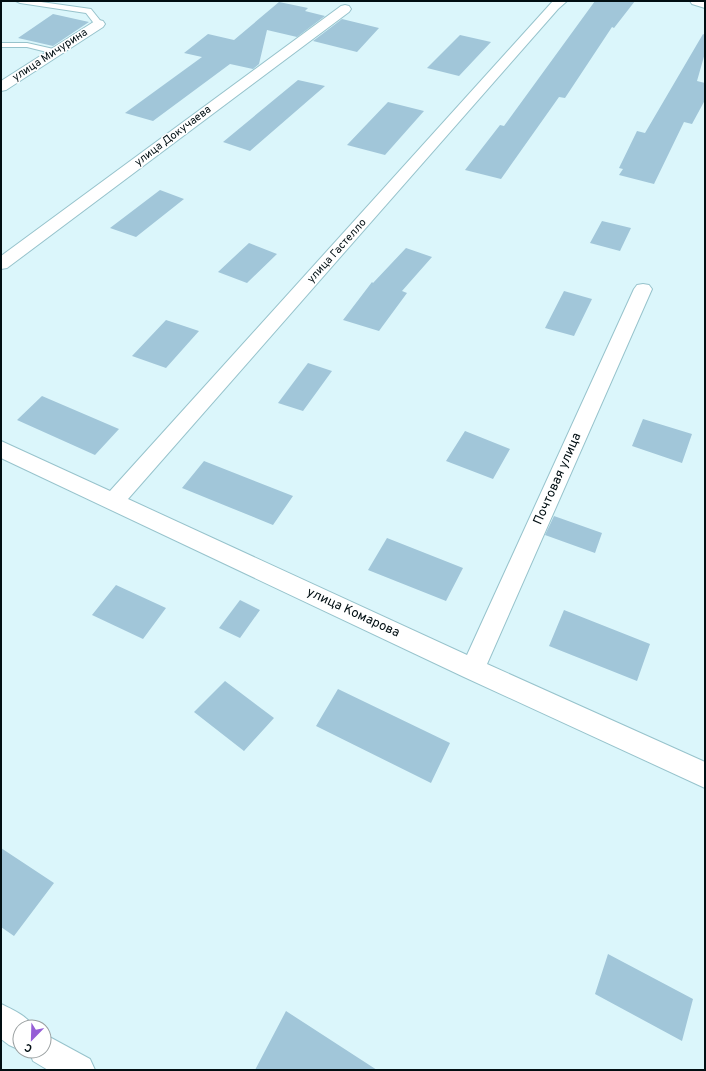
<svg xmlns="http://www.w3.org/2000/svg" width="706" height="1071" font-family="Overpass,sans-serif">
<rect width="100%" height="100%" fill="#dbf6fb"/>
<path fill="#a1c6d9" d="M595 1H635L614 28 612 27 565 98 559 97 501 179 465 170 500 125 504 126Z
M279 2 308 8 305 11 325 16 297 37 267 30 259 64 253 69 230 64 153 121 125 113 202 57 184 53 208 34 234 40Z
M53 14 89 22 53 46 18 38Z
M342 19 379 28 357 52 313 41Z
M703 34 705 35V53L697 81 705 83V100L692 124 684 122 654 184 619 175 623 169 619 168 637 131 645 133Z
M460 35 491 42 459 76 427 68Z
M298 80 325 86 250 151 223 142Z
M388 102 424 111 385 155 347 145Z
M160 190 184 199 136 237 110 228Z
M602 221 631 228 620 251 590 243Z
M249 243 277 254 247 283 218 272Z
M406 248 432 257 402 291 407 293 379 331 343 320 372 282 373 283Z
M564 291 592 299 574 336 545 328Z
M166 320 199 331 166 368 132 356Z
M308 363 332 371 303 411 278 403Z
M42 396 119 429 95 455 17 420Z
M643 419 692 434 682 463 632 446Z
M465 431 510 449 493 479 446 461Z
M204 461 293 496 273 525 182 488Z
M554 516 602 533 595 553 545 535Z
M387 538 463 568 446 601 368 570Z
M116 585 166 608 143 639 92 615Z
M240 600 260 610 240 638 219 628Z
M564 610 650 644 637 681 549 646Z
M225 681 274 718 244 751 194 712Z
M338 689 450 743 431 783 316 726Z
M1 848 54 883 14 936 1 927Z
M608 954 693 999 682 1041 595 994Z
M286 1011 377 1070H255Z"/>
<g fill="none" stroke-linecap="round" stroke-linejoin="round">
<g stroke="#97c3cc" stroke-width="2">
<path id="lane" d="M16 1H34L91 9 103 24 102 26H96L86 13 20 3Z
M1 43H27L58 50 59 52 55 54 27 47H1Z"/>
</g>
<g stroke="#97c3cc" stroke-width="2">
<path id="street" d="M553 1H567L558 9 128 499 467 655 634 289 637 285 643 284 649 285 652 289 487 664 705 762V788L464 677 1 458V441L110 491Z
M690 1H705V8L692 4Z
M345 5 349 6 351 9 349 12 7 268 1 269V256L341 6Z
M99 20 103 21 105 24 103 27 6 90 1 91V81L95 21Z
M1 1004C11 1009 28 1016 33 1027H20V1050L9 1045 1 1039Z
M44 1034 90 1059 95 1070H48L33 1061 29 1051H44Z"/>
</g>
<use href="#lane" fill="#fff" fill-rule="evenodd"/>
<use href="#street" fill="#fff" fill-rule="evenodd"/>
</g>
<g text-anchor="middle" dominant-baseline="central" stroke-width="3" stroke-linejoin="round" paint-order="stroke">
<g font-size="11" fill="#010e12" stroke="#fff">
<text transform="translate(50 55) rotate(-33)">улица Мичурина</text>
<text transform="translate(173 136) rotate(-37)">улица Докучаева</text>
<text transform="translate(337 251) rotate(-48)">улица Гастелло</text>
</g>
<g font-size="13" fill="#010e12" stroke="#fff">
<text transform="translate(558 479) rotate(-66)">Почтовая улица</text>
<text transform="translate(353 613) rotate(25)">улица Комарова</text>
</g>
</g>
<rect width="706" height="1071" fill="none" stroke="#010e12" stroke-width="4"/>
<g transform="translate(32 1039) rotate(203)"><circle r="19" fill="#ffffff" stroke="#999fa0"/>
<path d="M0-3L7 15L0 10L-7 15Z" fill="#965ed6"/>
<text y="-6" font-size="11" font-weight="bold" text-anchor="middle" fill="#010e12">С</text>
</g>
</svg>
